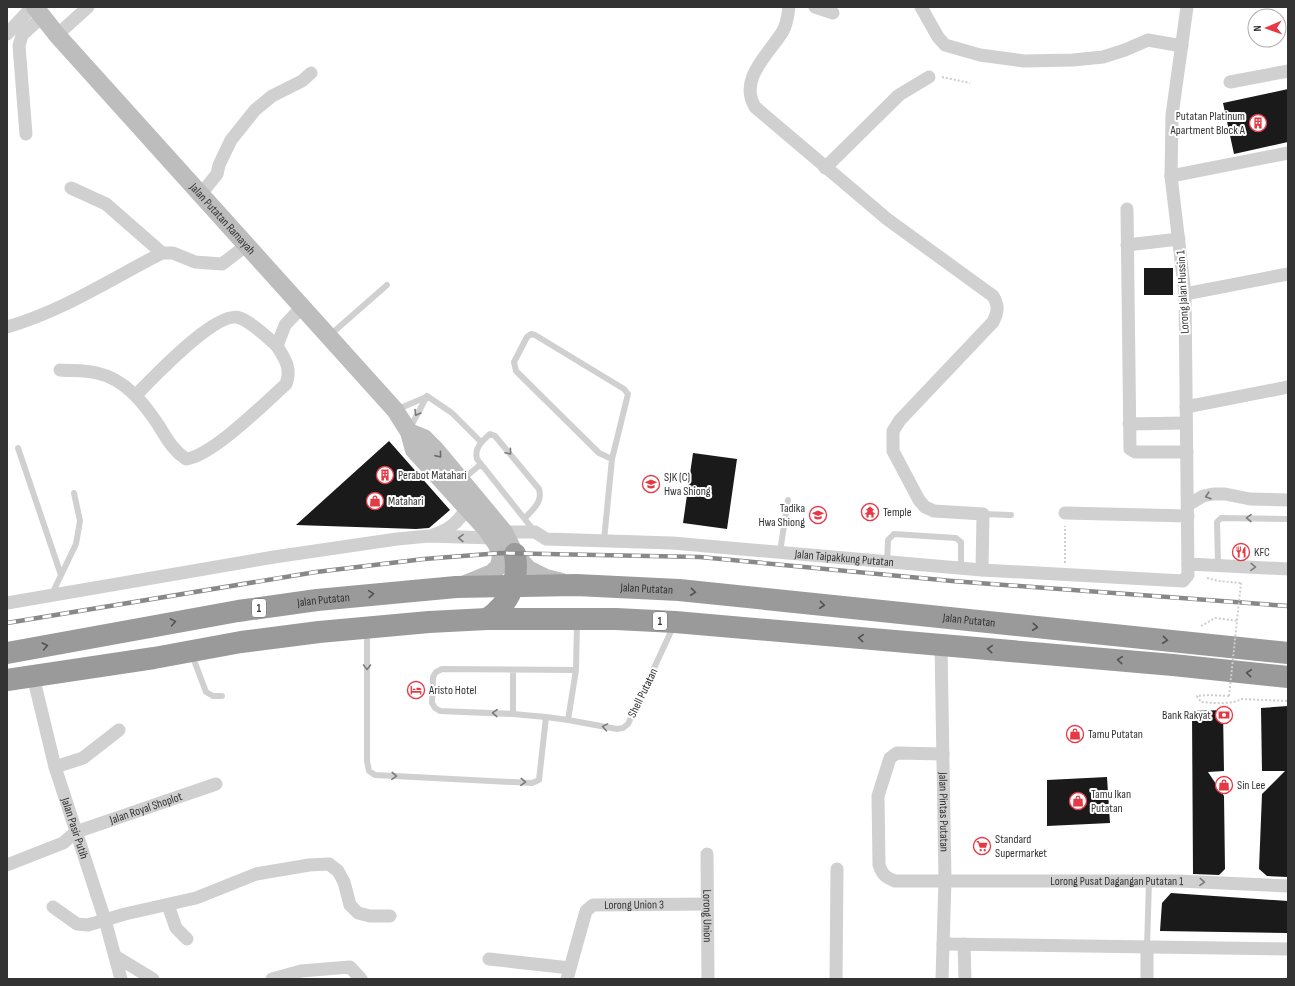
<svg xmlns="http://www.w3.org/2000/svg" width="1295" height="986" font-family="'Sofia Sans Condensed',sans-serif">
<rect width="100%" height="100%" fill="#fff"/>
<path fill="#1a1a1a" d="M1288 89V142L1234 154 1223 103Z
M1144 268H1173V295H1144Z
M389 441 450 510 429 528 416 529 296 525Z
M693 453 737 459 727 529 683 523Z
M1288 706V877L1267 876 1259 869 1262 794 1285 771H1262L1261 708Z
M1223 710 1224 771 1208 772 1224 796 1225 869 1219 875 1193 874 1192 711Z
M1107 777 1110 823 1047 826V780Z
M1171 893 1288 901V933L1160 931 1162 903Z"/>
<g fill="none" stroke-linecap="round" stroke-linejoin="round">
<path stroke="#cdcdcd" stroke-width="2" stroke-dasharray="2 2" stroke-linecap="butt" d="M942 77 970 83
M1065 563V526
M1207 578 1219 581 1241 583
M1201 626 1215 618 1238 621
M1229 696 1209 695 1197 696 1201 702C1215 703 1230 705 1242 699L1288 701"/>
<path stroke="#d0d0d0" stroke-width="6" d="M330 335 387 285
M427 396 452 413 481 442
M396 410 426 397
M410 428 427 396
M18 448 61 575
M462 480 481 464
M983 514 1011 515
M525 518C533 509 543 502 539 489L495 436 490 434C482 441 474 448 477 459L535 532
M604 540 612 459 628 394 624 389 535 335 531 334 527 337 514 362 516 371 599 453 612 459
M780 552 788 500
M887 563 888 540 894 534 956 538 961 542V568
M1218 565 1217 522 1221 518 1288 519
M52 594 76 544 80 521 74 493
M577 623 576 670 568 720 617 729 623 728 628 724 674 625
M367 631V761L369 771 375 775 532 783 539 780 546 717 513 714 440 711 435 708 432 703 433 677 436 672 442 669 576 670
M192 655 206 692 213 696H222
M513 714V670
M546 717 568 720
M1147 947 1149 881"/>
<g stroke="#d0d0d0" stroke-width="13">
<path d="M789 7C788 15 787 24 783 31 769 54 738 79 755 107L887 219 993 296C999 306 998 312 993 322L900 420 893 431V451L919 500 925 507 934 511 983 514 982 570"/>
<path d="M815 7 833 13"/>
<path d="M921 7 938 37 945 45 980 55 1024 61 1073 60 1103 57 1125 50 1148 40 1182 46"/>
<path d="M7 34 32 7"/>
<path d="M57 35 88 7"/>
<path d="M1230 82 1288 71"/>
<path d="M26 134 19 46 22 35 43 16"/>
<path d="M825 168 899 95 929 77"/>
<path d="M1171 176 1288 153"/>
<path d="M71 188 106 204 162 253"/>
<path d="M201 194 217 174 219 165 231 140 255 110 272 96 302 81 311 73"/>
<path d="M1127 209 1130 449 1135 452H1187"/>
<path d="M1127 245 1179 239"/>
<path d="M1185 294 1288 274"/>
<path d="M7 327C63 311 111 279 162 253H173L195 262 222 264 247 245"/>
<path d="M60 370C72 371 85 370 97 373 125 379 144 403 159 426 167 439 173 450 186 459 212 456 265 403 286 384 292 369 285 359 277 346L285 325 302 307"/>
<path d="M136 395C153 378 217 309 240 318 253 323 267 337 277 346"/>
<path d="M1186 407 1288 387"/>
<path d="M1129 424 1186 423"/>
<path d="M1188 505 1203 496 1213 494H1225L1250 499 1288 500"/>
<path d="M1065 513 1188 516"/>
<path id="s1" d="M504 532H535L546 539 672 543 982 570 1183 581 1188 575 1185 294 1171 176 1172 115 1187 7"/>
<path d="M433 535C448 530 458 523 466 509"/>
<path d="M1188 564 1288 569"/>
<path d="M7 603 274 557 397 539 429 536 493 538"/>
<path id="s2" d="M941 645 945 880 942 979"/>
<path id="s3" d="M33 676 55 767 105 920 121 979"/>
<path id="s4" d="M943 754 897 753 890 758 878 796 879 865C882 874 886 878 895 881H1178L1288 886"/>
<path d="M55 767 83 758 119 730"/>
<path id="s5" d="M707 854 708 979"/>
<path id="s6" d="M7 865 63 843 76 832 216 784"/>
<path d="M168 905 176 928 187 939"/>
<path d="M53 907 77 924 88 925 125 914 196 898 256 874 309 865 329 864 338 871 344 882 350 905 358 913 370 916H390"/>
<path d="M943 944 1288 949"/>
<path d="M964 944 965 979"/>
<path d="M115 956 153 979"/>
<path d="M489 959 570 968"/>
<path d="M272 979 301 971 350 967 361 979"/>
<path id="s7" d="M567 979 586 911 593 905 707 904"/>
<path d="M836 979 837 869"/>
<path d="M1147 979V947"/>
</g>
<g stroke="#bdbdbd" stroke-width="18">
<path id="s8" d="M35 7 57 35 395 410 409 432 414 450 486 529 497 545 501 557 499 566 492 573 465 584"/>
<path d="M409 432 424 438 435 449 504 532 515 554 528 569 546 578 562 582"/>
</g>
<g stroke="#9a9a9a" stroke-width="22">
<path d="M487 619C510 603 519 582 515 554"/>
<path id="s9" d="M7 653 238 611 317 600 456 587 576 585 679 590 1288 653"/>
<path d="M7 680 154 658 241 642 319 632 429 622 487 619H616L675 622 1173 665 1288 677"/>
</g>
<g stroke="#888" stroke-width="4.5">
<path id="rail" d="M7 623 316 572 424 559 501 553 700 557 952 581 1288 606"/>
</g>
<use href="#rail" stroke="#fff" stroke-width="3" stroke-dasharray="9" stroke-linecap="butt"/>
<path stroke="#cdcdcd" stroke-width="2" stroke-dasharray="2 2" stroke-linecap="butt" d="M1229 696 1241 583"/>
</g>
<defs><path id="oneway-chevron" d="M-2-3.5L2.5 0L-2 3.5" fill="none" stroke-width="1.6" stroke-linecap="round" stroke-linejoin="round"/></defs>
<g stroke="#7a7a7a">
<use href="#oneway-chevron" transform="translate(417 413) rotate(121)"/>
<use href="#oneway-chevron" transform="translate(509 452) rotate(50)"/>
<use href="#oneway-chevron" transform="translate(1208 496) rotate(163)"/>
<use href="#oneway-chevron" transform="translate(1249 518) rotate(-179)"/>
<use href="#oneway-chevron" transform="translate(461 538) rotate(-179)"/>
<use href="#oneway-chevron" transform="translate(1253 567) rotate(3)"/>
<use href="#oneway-chevron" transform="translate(367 667) rotate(90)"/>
<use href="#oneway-chevron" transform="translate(495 713) rotate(-178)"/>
<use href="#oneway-chevron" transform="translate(605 727) rotate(-170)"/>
<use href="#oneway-chevron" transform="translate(394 776) rotate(3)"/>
<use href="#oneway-chevron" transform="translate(523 782) rotate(3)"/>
<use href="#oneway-chevron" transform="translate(1202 882) rotate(3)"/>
</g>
<use stroke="#6a6a6a" href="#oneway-chevron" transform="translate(439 455) rotate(51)"/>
<g stroke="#525252">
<use href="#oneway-chevron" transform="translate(693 592) rotate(6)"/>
<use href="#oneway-chevron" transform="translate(371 594) rotate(-5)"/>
<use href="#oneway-chevron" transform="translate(822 605) rotate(6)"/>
<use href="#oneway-chevron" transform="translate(173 622) rotate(-10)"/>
<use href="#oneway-chevron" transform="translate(1035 627) rotate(6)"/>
<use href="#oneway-chevron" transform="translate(861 638) rotate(-175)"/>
<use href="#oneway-chevron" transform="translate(1165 640) rotate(6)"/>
<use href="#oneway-chevron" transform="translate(45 646) rotate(-11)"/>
<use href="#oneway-chevron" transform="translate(990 649) rotate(-175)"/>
<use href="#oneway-chevron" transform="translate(1120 660) rotate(-175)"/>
<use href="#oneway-chevron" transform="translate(1249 673) rotate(-174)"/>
</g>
<defs>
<g id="building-ring" transform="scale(0.9)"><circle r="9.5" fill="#fff" stroke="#e63946" stroke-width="1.5"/><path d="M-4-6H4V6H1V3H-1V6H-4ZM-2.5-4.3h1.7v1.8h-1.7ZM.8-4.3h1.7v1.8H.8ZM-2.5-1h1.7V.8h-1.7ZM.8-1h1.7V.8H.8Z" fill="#e63946"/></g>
<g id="school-ring" transform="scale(0.9)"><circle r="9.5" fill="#fff" stroke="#e63946" stroke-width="1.5"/><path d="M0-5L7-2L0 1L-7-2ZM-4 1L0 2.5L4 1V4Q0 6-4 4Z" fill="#e63946"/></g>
<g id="shop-ring" transform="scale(0.9)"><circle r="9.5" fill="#fff" stroke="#e63946" stroke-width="1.5"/><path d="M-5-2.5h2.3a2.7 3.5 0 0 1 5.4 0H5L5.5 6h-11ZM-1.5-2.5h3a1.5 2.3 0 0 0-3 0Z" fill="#e63946"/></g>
<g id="temple-ring" transform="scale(0.9)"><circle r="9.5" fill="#fff" stroke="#e63946" stroke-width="1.5"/><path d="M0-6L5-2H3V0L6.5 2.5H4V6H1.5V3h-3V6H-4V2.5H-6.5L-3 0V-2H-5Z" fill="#e63946"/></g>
<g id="restaurant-ring" transform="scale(0.9)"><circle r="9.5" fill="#fff" stroke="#e63946" stroke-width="1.5"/><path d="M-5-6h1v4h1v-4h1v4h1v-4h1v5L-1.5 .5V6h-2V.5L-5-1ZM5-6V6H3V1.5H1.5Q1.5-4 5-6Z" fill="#e63946"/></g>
<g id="hotel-ring" transform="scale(0.9)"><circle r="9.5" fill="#fff" stroke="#e63946" stroke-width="1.5"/><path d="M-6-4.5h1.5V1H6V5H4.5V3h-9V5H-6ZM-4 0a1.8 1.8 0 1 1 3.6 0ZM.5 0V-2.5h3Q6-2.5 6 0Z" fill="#e63946"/></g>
<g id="bank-ring" transform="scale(0.9)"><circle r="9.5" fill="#fff" stroke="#e63946" stroke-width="1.5"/><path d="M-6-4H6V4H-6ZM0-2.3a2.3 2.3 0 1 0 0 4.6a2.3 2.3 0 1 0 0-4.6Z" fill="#e63946"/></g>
<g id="supermarket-ring" transform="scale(0.9)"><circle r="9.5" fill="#fff" stroke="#e63946" stroke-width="1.5"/><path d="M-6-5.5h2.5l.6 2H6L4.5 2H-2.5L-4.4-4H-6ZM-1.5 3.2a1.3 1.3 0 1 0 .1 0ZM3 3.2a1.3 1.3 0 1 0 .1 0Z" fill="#e63946"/></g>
</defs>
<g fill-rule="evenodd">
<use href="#building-ring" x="1258" y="123"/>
<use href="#building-ring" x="385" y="475"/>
<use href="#school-ring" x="651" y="484"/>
<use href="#shop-ring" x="375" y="501"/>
<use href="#temple-ring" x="870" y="512"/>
<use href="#school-ring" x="818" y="515"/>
<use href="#restaurant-ring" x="1241" y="552"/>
<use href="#hotel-ring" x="416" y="690"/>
<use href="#bank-ring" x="1224" y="715"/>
<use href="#shop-ring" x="1075" y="734"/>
<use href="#shop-ring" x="1224" y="785"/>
<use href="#shop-ring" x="1078" y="801"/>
<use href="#supermarket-ring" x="982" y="846"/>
</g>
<g text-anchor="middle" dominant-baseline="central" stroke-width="4" stroke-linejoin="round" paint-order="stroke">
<g fill="#fff" stroke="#707070" stroke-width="1">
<rect x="252" y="599" width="14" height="18" rx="3"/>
<rect x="653" y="612" width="14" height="18" rx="3"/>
</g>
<g font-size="11" font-weight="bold" fill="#333">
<text x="259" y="608">1</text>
<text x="660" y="621">1</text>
</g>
<g font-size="12" fill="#333" stroke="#fff" text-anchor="start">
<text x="1245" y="116" text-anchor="end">Putatan Platinum<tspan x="1245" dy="14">Apartment Block A</tspan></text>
<text x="398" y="475">Perabot Matahari</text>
<text x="664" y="477">SJK (C)<tspan x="664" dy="14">Hwa Shiong</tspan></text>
<text x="388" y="501">Matahari</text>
<text x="805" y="508" text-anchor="end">Tadika<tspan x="805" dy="14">Hwa Shiong</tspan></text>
<text x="883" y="512">Temple</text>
<text x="1254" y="552">KFC</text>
<text x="429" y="690">Aristo Hotel</text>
<text x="1211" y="715" text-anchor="end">Bank Rakyat</text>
<text x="1088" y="734">Tamu Putatan</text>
<text x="1237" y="785">Sin Lee</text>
<text x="1091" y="794">Tamu Ikan<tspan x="1091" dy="14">Putatan</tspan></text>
<text x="995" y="839">Standard<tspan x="995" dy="14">Supermarket</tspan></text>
</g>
<g font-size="12" fill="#333" stroke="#fff">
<text stroke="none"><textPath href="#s8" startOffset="283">Jalan Putatan Ramayah</textPath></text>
<text transform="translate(1183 292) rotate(-93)">Lorong Jalan Hussin 1</text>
<text stroke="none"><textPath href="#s1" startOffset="343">Jalan Taipakkung Putatan</textPath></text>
<text stroke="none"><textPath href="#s9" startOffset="645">Jalan Putatan</textPath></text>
<text stroke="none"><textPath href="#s9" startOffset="321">Jalan Putatan</textPath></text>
<text stroke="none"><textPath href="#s9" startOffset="969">Jalan Putatan</textPath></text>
<text transform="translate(643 693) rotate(-64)">Shell Putatan</text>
<text stroke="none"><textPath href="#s6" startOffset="151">Jalan Royal Shoplot</textPath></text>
<text stroke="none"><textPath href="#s2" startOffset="167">Jalan Pintas Putatan</textPath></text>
<text stroke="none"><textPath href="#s3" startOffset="158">Jalan Pasir Putih</textPath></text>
<text stroke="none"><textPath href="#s4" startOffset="409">Lorong Pusat Dagangan Putatan 1</textPath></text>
<text stroke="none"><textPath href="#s7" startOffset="121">Lorong Union 3</textPath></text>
<text stroke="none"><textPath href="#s5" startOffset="62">Lorong Union</textPath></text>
</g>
</g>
<rect width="1295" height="986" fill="none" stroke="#333333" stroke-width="16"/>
<g transform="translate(1267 28) rotate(268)"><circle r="19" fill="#ffffff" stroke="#adadad"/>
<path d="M0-3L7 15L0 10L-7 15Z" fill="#e63946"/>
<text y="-6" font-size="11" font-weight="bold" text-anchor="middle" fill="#333333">N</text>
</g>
</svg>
